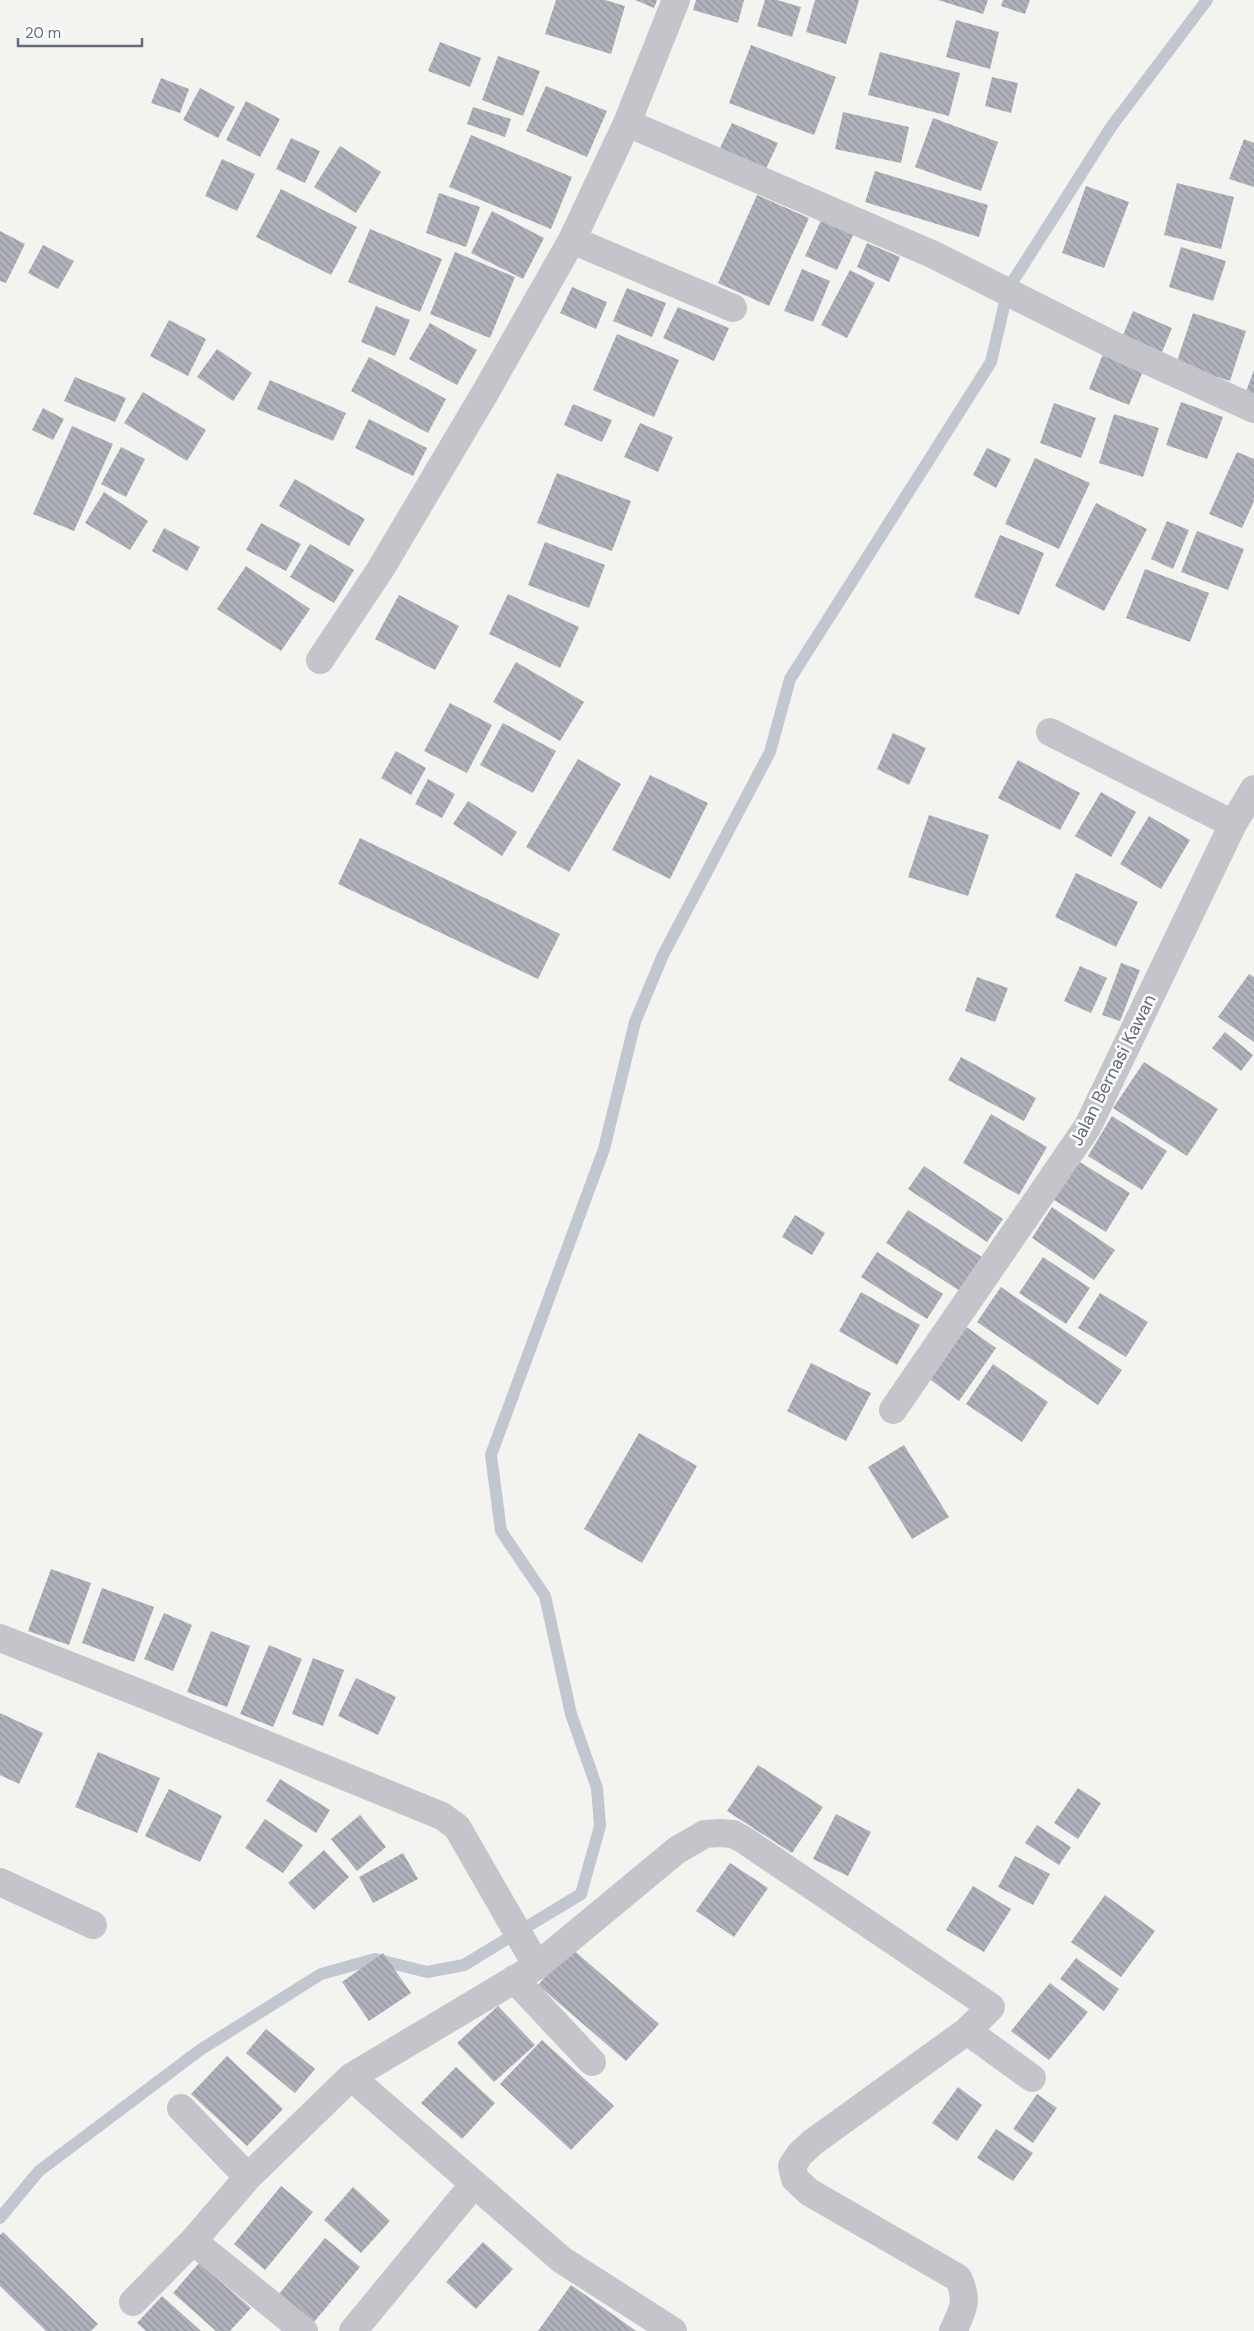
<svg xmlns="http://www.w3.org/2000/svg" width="1254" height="2331" font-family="'DM Sans',sans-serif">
<defs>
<pattern id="building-back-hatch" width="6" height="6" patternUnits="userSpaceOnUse" patternTransform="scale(1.25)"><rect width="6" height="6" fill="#afb2ba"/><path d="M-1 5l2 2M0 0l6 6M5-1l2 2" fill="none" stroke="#92959c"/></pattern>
</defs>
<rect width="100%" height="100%" fill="#f3f4f0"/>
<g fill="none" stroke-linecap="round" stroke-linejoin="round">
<path stroke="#c2c6cf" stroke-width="12" d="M0 2218 39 2171 200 2050 321 1974 375 1959 427 1972 464 1965 581 1894 600 1826 597 1788 571 1714 545 1596 501 1531 491 1455 604 1149 635 1022 663 955 770 752 790 679 991 362 1008 289 1111 127 1207 0"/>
</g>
<path fill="url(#building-back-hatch)" d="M556 0H605L625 6 611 54 545 34Z
M635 0H657L654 8Z
M696 0H744L738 23 693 10Z
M765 0H777L801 7 792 37 757 26Z
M815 0H859L846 44 806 32Z
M938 0H988L983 14Z
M1003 0H1030L1025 14 1001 6Z
M956 20 999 32 990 69 946 57Z
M440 42 481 58 470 87 428 71Z
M751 45 836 77 814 135 729 103Z
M880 52 960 73 949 116 868 95Z
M498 56 540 71 523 116 482 100Z
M992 77 1018 83 1011 113 985 106Z
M161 78 189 89 180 113 151 103Z
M546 86 607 111 587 157 526 131Z
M200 88 235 107 218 138 183 120Z
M246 101 280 119 260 157 226 140Z
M473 107 511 119 505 137 467 124Z
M843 112 909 127 901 163 835 149Z
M933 118 998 142 981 191 915 167Z
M732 123 778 143 764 173 718 152Z
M471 135 572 177 551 229 449 187Z
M291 138 320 151 305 183 276 169Z
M1244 139 1254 143V187L1229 179Z
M340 146 381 172 356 213 314 187Z
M222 159 255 174 237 211 205 196Z
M875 171 988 205 979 237 865 202Z
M1177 183 1234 197 1221 249 1164 235Z
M1086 186 1129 202 1104 268 1062 253Z
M281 189 357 227 331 275 256 237Z
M439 193 480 207 466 247 426 233Z
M757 195 809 218 769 306 718 283Z
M492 211 544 238 523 279 471 253Z
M823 216 855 231 837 270 805 256Z
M370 229 442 259 420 312 348 282Z
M0 231 25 244 6 283 0 281Z
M867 243 900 257 889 282 857 267Z
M43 245 74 261 58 289 28 273Z
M1181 247 1226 261 1213 301 1169 287Z
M455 252 515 277 490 338 430 314Z
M802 269 830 281 813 322 784 311Z
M850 270 875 283 847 338 821 325Z
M572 287 607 302 596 329 560 313Z
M627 288 666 303 652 337 613 321Z
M376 306 410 320 395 356 361 342Z
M678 307 729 328 714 361 663 338Z
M1133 311 1172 328 1160 357 1121 340Z
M1193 313 1246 331 1230 381 1176 364Z
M169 320 206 339 188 376 150 356Z
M430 323 477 350 457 385 409 359Z
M617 334 679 360 654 417 593 390Z
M217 349 252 373 233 401 197 377Z
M1103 354 1143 371 1129 405 1089 389Z
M369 357 446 399 428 433 351 391Z
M1254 370V397L1245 394Z
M75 377 126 398 115 422 64 401Z
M270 380 346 413 333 441 257 409Z
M143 392 206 430 187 461 124 423Z
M1181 402 1223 417 1207 459 1166 445Z
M1054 403 1096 418 1081 458 1040 443Z
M573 404 612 420 602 442 564 425Z
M43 408 64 419 53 440 32 430Z
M1114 414 1159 428 1143 477 1099 463Z
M369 419 427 448 413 476 355 448Z
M640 423 673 437 658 472 624 457Z
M72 426 113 444 74 531 33 514Z
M121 447 145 459 126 497 101 484Z
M987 448 1011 459 996 488 973 475Z
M1237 452 1254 459V501L1242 528 1209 514Z
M1035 458 1090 483 1059 549 1005 524Z
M557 473 631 501 612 551 537 523Z
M295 479 365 519 349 546 279 506Z
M104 492 148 521 130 550 85 523Z
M1096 503 1147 529 1104 611 1055 586Z
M1167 521 1189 530 1173 569 1151 559Z
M261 523 301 544 286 571 246 550Z
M164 528 200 547 187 571 152 551Z
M1197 531 1244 549 1228 590 1181 572Z
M1000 535 1044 553 1019 615 974 597Z
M545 542 605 565 589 608 528 585Z
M310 544 354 570 334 603 290 577Z
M246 566 310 609 281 651 217 609Z
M1145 569 1209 593 1190 642 1126 618Z
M508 594 579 627 560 668 489 634Z
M399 595 459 626 435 670 375 639Z
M516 662 584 702 560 741 493 702Z
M450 703 492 725 467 773 424 751Z
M503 723 556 751 533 793 480 765Z
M893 733 926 748 909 785 877 769Z
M396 751 426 768 411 795 381 778Z
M578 759 621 784 569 872 526 847Z
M1018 760 1080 793 1060 830 998 798Z
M650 775 708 803 670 879 612 850Z
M428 779 455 794 442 818 415 804Z
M1101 792 1136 812 1111 857 1075 836Z
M468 801 517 832 502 856 453 824Z
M929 815 989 835 968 896 908 877Z
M1149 816 1190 840 1161 889 1120 864Z
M360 838 560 934 538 979 338 884Z
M1076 873 1138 902 1116 947 1055 917Z
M1121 963 1140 970 1120 1021 1102 1015Z
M1080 966 1107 978 1091 1013 1064 1001Z
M1249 974 1254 977V1042L1218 1017Z
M977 977 1008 988 995 1022 965 1011Z
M1225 1032 1253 1055 1241 1071 1212 1048Z
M961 1057 1036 1098 1024 1121 948 1080Z
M1144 1062 1218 1109 1187 1156 1113 1108Z
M991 1114 1047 1147 1019 1195 963 1163Z
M1112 1116 1167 1151 1142 1190 1088 1156Z
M1078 1161 1130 1193 1106 1232 1054 1200Z
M924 1166 1003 1219 987 1242 908 1189Z
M1052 1207 1115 1250 1094 1280 1032 1238Z
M908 1210 982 1257 960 1291 886 1243Z
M795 1215 825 1233 812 1255 782 1237Z
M877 1252 943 1294 927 1319 861 1277Z
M1043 1257 1090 1288 1066 1324 1019 1293Z
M1001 1287 1122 1370 1098 1405 977 1322Z
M861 1292 920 1325 897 1365 839 1331Z
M1100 1293 1148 1322 1126 1357 1078 1328Z
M965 1326 996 1348 959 1401 928 1378Z
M811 1363 871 1393 846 1441 787 1411Z
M993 1364 1048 1402 1022 1442 966 1404Z
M639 1433 697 1466 642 1563 584 1529Z
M904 1445 949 1517 912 1539 868 1467Z
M51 1569 91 1583 69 1645 28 1631Z
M102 1588 154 1607 134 1662 82 1643Z
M164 1613 192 1625 173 1671 144 1659Z
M211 1631 250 1646 227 1707 187 1692Z
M269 1645 302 1659 273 1727 240 1714Z
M313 1658 344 1670 323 1726 292 1714Z
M356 1678 396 1697 378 1735 338 1716Z
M0 1713 43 1733 19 1784 0 1775Z
M98 1752 160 1778 137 1833 75 1807Z
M758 1765 823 1807 792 1853 727 1811Z
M280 1779 330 1810 316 1833 266 1801Z
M1078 1788 1101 1803 1078 1839 1054 1823Z
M169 1789 222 1816 200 1862 145 1836Z
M836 1814 871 1832 848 1876 813 1859Z
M360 1815 386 1847 357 1871 331 1839Z
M265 1819 303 1845 283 1873 245 1848Z
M1037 1825 1071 1847 1059 1865 1025 1843Z
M324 1850 349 1877 314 1910 288 1883Z
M403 1853 418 1879 373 1903 359 1877Z
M1015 1856 1050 1874 1033 1905 998 1887Z
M730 1863 768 1888 734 1937 696 1911Z
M973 1886 1011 1909 984 1952 946 1930Z
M1105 1895 1155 1931 1121 1977 1071 1942Z
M571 1948 659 2024 626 2061 538 1985Z
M383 1953 411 1993 369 2021 342 1982Z
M1076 1958 1119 1989 1104 2011 1060 1979Z
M1050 1983 1088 2012 1049 2060 1011 2031Z
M498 2006 535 2045 494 2082 457 2043Z
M266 2029 315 2069 295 2093 246 2053Z
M542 2040 614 2106 571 2150 500 2084Z
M227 2056 283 2109 247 2146 191 2094Z
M456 2067 495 2103 462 2139 421 2103Z
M958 2087 982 2105 957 2141 932 2123Z
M1037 2094 1057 2108 1033 2143 1013 2129Z
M996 2129 1033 2153 1013 2181 977 2158Z
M281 2186 313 2212 265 2270 234 2244Z
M353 2187 390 2221 361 2253 324 2220Z
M3 2232 98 2324 91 2331H46L0 2286V2235Z
M325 2238 360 2267 314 2322 279 2294Z
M483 2242 513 2269 476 2309 446 2282Z
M199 2263 251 2308 230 2331H216L173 2293Z
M571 2285 601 2306 636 2331H538Z
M162 2296 201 2331H146L137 2323Z"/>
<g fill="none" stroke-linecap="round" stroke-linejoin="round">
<path stroke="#c4c5ca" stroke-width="28" d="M627 123 932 254 1111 344 1254 409
M572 240 733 308
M320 660 380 570 485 393 572 240 627 123 676 0
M1050 732 1233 824
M893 1410 1088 1126 1233 824 1254 789
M0 1638 152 1698 442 1816 457 1827 537 1966
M0 1882 93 1925
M514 1979 592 2062
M967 2031 1032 2078
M181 2108 248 2177
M133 2302 193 2241
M304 2331 193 2241 248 2177 351 2077
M353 2331 474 2184
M673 2331 562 2260 351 2077 537 1966 677 1850 705 1834 719 1833 733 1834 744 1840 991 2007 967 2031 813 2142 800 2154 792 2166 795 2179 809 2192 958 2278C969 2300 963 2310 953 2331"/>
</g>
<g text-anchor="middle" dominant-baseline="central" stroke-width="5" stroke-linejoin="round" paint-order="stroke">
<g font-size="18" fill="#646a80" stroke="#fff">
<text transform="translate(1113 1070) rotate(-63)">Jalan Bernasi Kawan</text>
</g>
</g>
<path d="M18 38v8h124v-8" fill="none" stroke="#646a80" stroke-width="2.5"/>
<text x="25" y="38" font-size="15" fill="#646a80" stroke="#ffffff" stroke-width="4" paint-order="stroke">20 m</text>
</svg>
